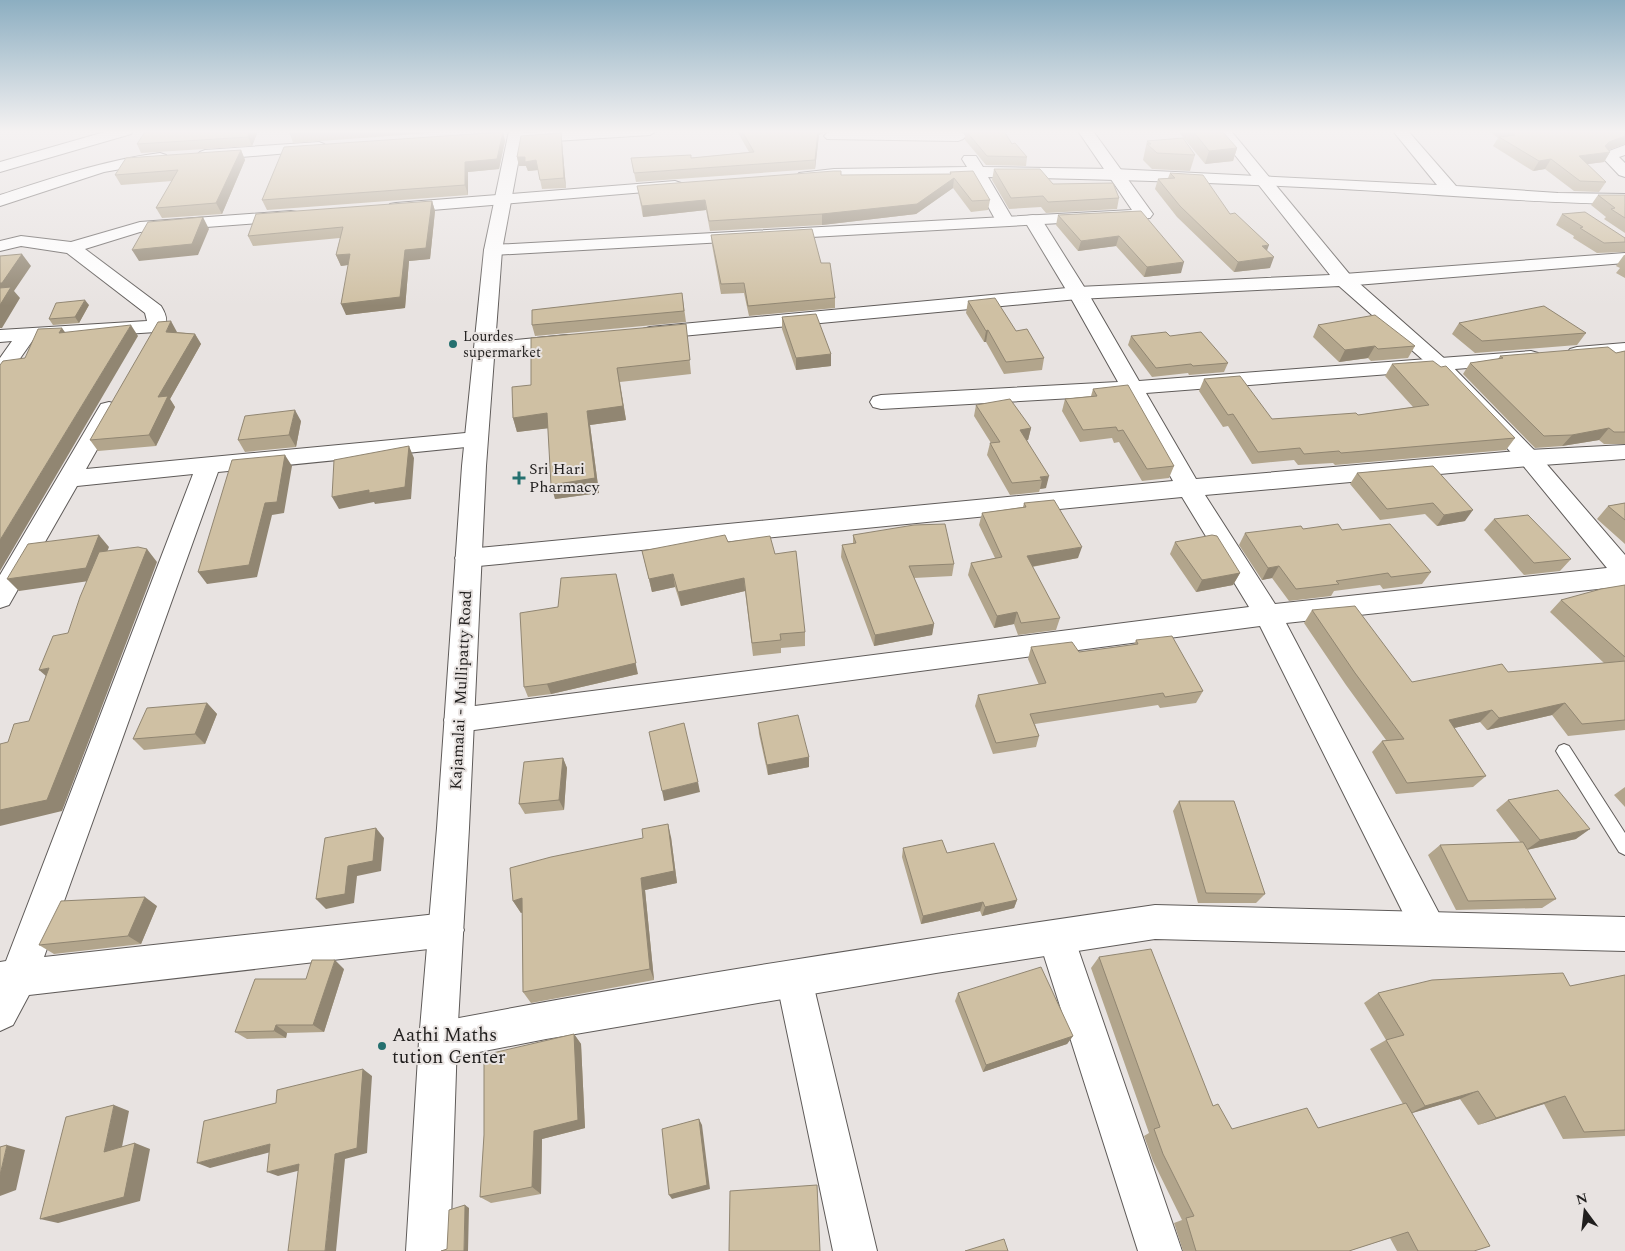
<svg xmlns="http://www.w3.org/2000/svg" width="1625" height="1251" font-family="Spectral,serif">
<rect width="100%" height="100%" fill="#e8e3e1"/>
<g fill="none" stroke-linecap="round" stroke-linejoin="round">
<g stroke="#5f5b59" stroke-width="2">
<path id="service" d="M1564 744 1569 746 1625 833V855L1619 852 1559 756 1556 751 1559 746Z"/>
</g>
<g stroke="#5f5b59" stroke-width="2">
<path id="minor" d="M108 131H133L131 134 0 172V162Z
M562 131H657L650 135 523 143 518 141 515 138 518 135 523 133Z
M832 131H958L963 133 966 136 963 139 958 141 827 139 824 136 827 133Z
M1393 131H1408L1456 186 1558 193 1625 194V204C1531 203 1437 194 1343 189 1224 183 1106 179 988 177L1014 221 1011 225 1005 226 999 225 996 221 972 177 805 181 799 179 797 176 799 173 834 169 967 167 962 159 964 156H976L983 167 1114 169 1437 185Z
M319 142 324 144 327 147 324 150 205 160 200 158 197 155 200 152 205 150Z
M1625 145V155L1619 157 1625 163V177L1619 175 1601 156 1604 153Z
M160 153 166 155 168 158 166 161 104 172 0 206V195C53 178 104 160 160 153Z
M675 181 681 183 683 186 681 189 396 213 390 212 388 208 390 204 396 203Z
M291 211 297 212 300 216 297 220 140 232 85 249 161 306C166 314 169 322 163 330L156 332 33 340 7 377 0 379V358L12 341 0 342V330L147 321 145 313 67 253 21 246 0 251V241L21 236 71 242 140 222Z
M1033 215 1039 216 1042 220 1088 293 1139 381 1531 351 1538 353 1541 357 1538 361 1531 363 1146 393 1196 479 1529 450 1625 445V459L1529 466 1205 495 1275 604 1625 566V586L1286 623 1441 917 1447 929 1441 941 1429 946 1417 941 1260 626 459 732 448 729 444 720 448 711 459 708 1249 607 1182 497 468 567 459 565 455 558 459 551 468 549 1173 481 1125 395 881 409 873 407 870 402 873 397 881 395 1118 382 1068 293 1024 220 1027 216Z
M1625 253V263L1344 286 1337 284 1335 280 1337 276 1344 274Z
M1625 343V355L1577 359 1570 357 1567 353 1570 349 1577 347Z
M109 402 117 404 120 409 86 469 476 432 484 434 487 439 484 444 476 446 218 472 44 957 446 913 458 918 464 930 458 942 446 947 29 995 13 1025 0 1031V962L6 961 193 474 77 486 9 605 0 608V575L98 409 101 404Z
M1056 920 1069 925 1074 937 1182 1251H1138L1038 937 1043 925Z
M794 961 807 966 812 979 877 1251H833L776 979 781 966Z"/>
</g>
<g stroke="#5f5b59" stroke-width="2">
<path id="tertiary" d="M1078 131H1093L1153 214 1150 218 493 255 487 254 484 250 487 246 493 245 1132 210Z
M1216 131H1231L1351 276 1445 359 1537 453 1625 555V582L1616 579 1521 463 1431 367 1339 286 1078 299 650 339 643 337 640 333 643 329 650 327 1078 287 1330 275Z
M567 335 574 337 577 341 574 345 484 355 477 353 474 349 477 345 484 343Z
M1155 905 1625 917V951L1155 939 936 973 546 1039 438 1060 425 1054 419 1041 425 1028 438 1022C676 976 915 940 1155 905Z"/>
</g>
<g stroke="#5f5b59" stroke-width="2">
<path id="secondary" d="M509 131H524L502 250 486 466 469 828 457 1041 450 1251H406L419 1041 437 828 462 466 484 250Z"/>
</g>
<use href="#service" fill="#fff" fill-rule="evenodd"/>
<use href="#minor" fill="#fff" fill-rule="evenodd"/>
<use href="#tertiary" fill="#fff" fill-rule="evenodd"/>
<use href="#secondary" fill="#fff" fill-rule="evenodd"/>
</g>
<path fill="#b2a58c" d="M258 131 252 146 141 153 137 144 148 132Z
M291 131H458L293 143 290 134Z
M737 131H827L819 135 815 169 636 182 631 158H691L749 152Z
M962 131H1004L1012 144 1027 157 1026 166 986 165 965 140V134Z
M1178 131H1222L1237 148 1233 161 1205 164Z
M1489 131H1625V144L1608 150 1610 152 1604 162 1587 164 1606 182 1599 192 1574 191 1545 169 1533 171 1493 146 1498 138Z
M503 132 505 141 499 169 468 172V195L267 210 262 200Z
M1147 141 1195 155 1190 171 1152 169 1143 160Z
M562 142 566 188 542 189 538 170 528 171 526 166H519L517 157Z
M241 150 245 160 222 214 162 218 156 208 172 181 121 185 115 175Z
M994 169 1053 184 1119 198 1117 209 1046 213 1041 207 1009 209 992 180Z
M950 172 990 200 988 210 971 212 953 188 916 214 822 225 710 231 706 210 643 217 637 186 841 175 950 174Z
M1170 173 1230 214 1267 251 1270 268 1234 272 1177 217 1155 189 1158 179 1168 178Z
M1598 195H1625V233L1604 219 1606 217 1591 205Z
M432 201 435 211 430 259 409 261 405 308 346 315 348 265 341 266 336 255 340 238 253 246 248 236Z
M1141 211 1181 273 1144 277 1116 246 1078 251 1056 225 1058 215Z
M1562 214 1625 238V252L1597 253 1573 238 1574 236 1556 225Z
M711 235 821 263 835 298V308L749 316 744 293 721 294 712 245Z
M1624 255H1625V278L1616 273 1620 268 1616 266Z
M682 293 686 322 535 336 532 325Z
M968 301 1016 331 1044 358 1042 370 1004 374 986 342H984L966 313Z
M89 305 79 323 53 325 49 319Z
M782 317 831 354V366L796 370 782 329Z
M1459 323 1586 333 1577 345 1475 353 1452 334Z
M686 324 691 374 620 382 626 420 590 425 599 493 555 499 548 428 517 432 513 418 531 385Z
M1318 325 1415 346 1408 358 1371 361 1368 358 1339 362 1313 337Z
M177 332 195 334 201 344 170 399 175 407 156 446 98 451 90 440Z
M1131 336H1170L1228 363 1224 372 1189 375 1188 373 1152 377 1128 345Z
M1625 351V444H1604L1599 440 1562 446 1535 448 1463 374 1470 363 1498 359 1500 356 1616 353Z
M1392 364 1515 438 1506 450 1335 465 1333 463 1298 465 1294 460 1252 464 1228 426 1223 427 1199 391 1204 379 1272 419 1358 415 1413 407 1385 376Z
M1093 389 1174 466 1169 478 1142 481 1119 442 1114 443 1112 438 1080 442 1062 411 1065 399 1091 396Z
M976 405 1031 428 1028 440H1027L1046 488 1040 489 1039 492 1010 495 987 455 990 443H991L974 416Z
M301 421 296 447 245 452 238 440Z
M1433 466 1465 521 1437 526 1425 514 1380 520 1350 484 1357 473Z
M1024 503 1078 558 1032 567 1060 618 1056 630 1018 635 1014 624 994 628 968 575 971 563 995 558 979 525 982 513 1023 507Z
M1625 503V544L1597 519 1608 506Z
M1494 519 1571 559 1560 571 1524 575 1484 530Z
M1303 529 1342 530 1431 572 1422 584 1383 589 1380 585 1334 591 1331 596 1289 601 1272 578 1262 580 1239 545 1245 533Z
M853 535 954 564 952 576 914 578 934 624 932 635 874 646 841 557 842 545 853 544Z
M728 542 775 554 805 632V646L781 648V653L753 656 745 591 681 606 675 587 652 592 642 551Z
M1175 542 1240 573 1233 585 1196 592 1170 554Z
M1625 585V730L1568 736 1552 715 1487 730 1480 722 1454 728 1486 776 1473 787 1396 794 1372 752 1382 741 1386 740 1346 685 1304 623 1312 610 1412 682 1508 672 1604 663 1550 612 1561 600Z
M558 607 638 674 551 694 528 697 524 687Z
M1136 640 1203 691 1196 703 1160 708 1158 705 1035 724 1039 736 1036 747 993 754 975 706 978 695 1039 685 1028 659 1031 647 1079 652 1134 645Z
M207 703 217 714 205 744 144 750 133 739Z
M758 723 809 757V767L768 775 759 734Z
M563 758 567 768 564 810 525 814 519 804Z
M1625 787V807L1614 795Z
M1508 800 1576 839 1527 850 1556 899 1542 908 1456 910 1428 855 1440 845 1521 843 1496 810Z
M1179 801 1265 894 1256 903H1198L1173 811Z
M671 837 677 883 645 890 654 980 531 1003 523 992 522 912 521 913 513 901Z
M903 848 947 853 1017 900 1014 908 982 916 980 911 921 924 902 857Z
M157 906 141 944 54 954 39 945Z
M1099 957 1213 1106 1232 1129 1318 1128 1403 1104 1370 1049 1386 1040 1364 1003 1378 993 1570 986 1625 975V1136L1563 1139 1544 1104 1478 1125 1460 1099 1412 1113 1474 1251H1397L1390 1238 1349 1251H1183L1174 1223 1182 1220 1153 1161 1144 1136 1149 1133 1091 968Z
M344 969 324 1032 287 1033 286 1038 247 1039 235 1032 306 979Z
M958 993 1073 1036 1067 1044 983 1072 955 1001Z
M574 1034 581 1044 585 1128 542 1139 541 1194 491 1203 480 1197Z"/>
<path fill="#918672" d="M250 131H258L252 146 248 137Z
M818 131H827L819 135 815 169V160Z
M503 132 505 141 499 169 468 172V195L465 185V162Z
M561 133 562 142 566 188 564 178Z
M1625 136V144L1603 152H1610L1604 162 1573 166 1579 156 1609 142Z
M1237 148 1233 161 1205 164 1209 151Z
M241 150 245 160 222 214 216 203Z
M517 157H525L536 160 538 170 528 171 526 166H519Z
M1551 159 1545 169 1533 171 1539 161Z
M954 178 953 188 916 214 822 225V214Z
M705 200 706 210 643 217 642 206Z
M432 201 435 211 430 259 409 261 405 308 346 315 341 304 405 250Z
M203 217 209 229 198 255 139 261 132 250Z
M1119 236 1116 246 1078 251 1081 241Z
M1269 245 1265 256 1262 246Z
M22 254 31 266 14 291 20 298 2 328H0V283Z
M350 254 354 264 341 266 336 255Z
M1274 257 1270 268 1234 272 1238 262Z
M1184 262 1181 273 1144 277 1147 267Z
M85 300 89 305 79 323 75 317Z
M171 321 177 332 172 342 166 332Z
M131 325 138 336 0 571V540Z
M62 328 70 339 59 333Z
M988 330 986 342H984L986 331Z
M195 334 201 344 170 399 175 407 156 446 149 435 158 397Z
M1375 346 1368 358 1339 362 1345 350Z
M831 354V366L796 370V358Z
M617 368 626 420 590 425 599 493 555 499 551 485 587 411Z
M295 410 301 421 296 447 289 435Z
M547 413 550 428 517 432 513 418Z
M1031 428 1028 440 1018 442 1020 430Z
M1609 428 1599 440 1562 446 1572 435Z
M409 446 414 458 411 499 375 504 374 502 339 509 332 497Z
M285 455 292 466 284 513 272 515 257 577 207 584 198 572 265 503Z
M1049 476 1046 488 1040 489 1042 480 1040 477Z
M1473 510 1465 521 1437 526 1444 515Z
M99 535 109 547 96 580 19 591 7 579Z
M1082 547 1078 558 1024 568 1027 556Z
M147 549 157 562 62 811 0 826V810Z
M1279 566 1272 578 1262 580 1268 568Z
M1240 573 1233 585 1196 592 1202 580Z
M616 574 638 674 551 694 547 684Z
M673 574 675 587 652 592 649 579Z
M744 578 745 591 681 606 678 592Z
M1017 612 1014 624 994 628 997 616Z
M934 624 932 635 874 646 875 635Z
M49 668 53 682 39 670Z
M207 703 217 714 205 744 195 734Z
M1565 703 1552 715 1487 730 1499 718Z
M1492 710 1480 722 1437 732 1449 720Z
M809 757V767L768 775 767 765Z
M563 758 567 768 564 810 559 800Z
M698 782 700 792 664 801 662 791Z
M668 824 671 837 677 883 645 890 654 980 650 969 641 878Z
M376 828 384 838 381 871 357 876 354 903 326 909 316 899 348 866Z
M1590 829 1576 839 1526 850 1540 840Z
M145 897 157 906 141 944 128 936Z
M522 898 529 910 521 913 513 901Z
M1017 900 1014 908 982 916 985 907Z
M983 902 980 911 921 924 923 916Z
M335 960 344 969 324 1032 313 1025Z
M276 1025 287 1033 286 1038 274 1031Z
M574 1034 581 1044 585 1128 542 1139 541 1194 532 1187 534 1131Z
M1073 1036 1067 1044 983 1072 986 1065Z
M363 1069 372 1076 367 1153 345 1159 336 1251H325L335 1154Z
M1478 1091 1460 1099 1409 1114 1425 1106Z
M1565 1096 1544 1104 1478 1125 1496 1118Z
M114 1105 129 1111 120 1157 104 1152Z
M699 1119 702 1125 710 1189 672 1199 669 1195Z
M135 1143 150 1149 140 1201 58 1223 40 1219Z
M270 1144 282 1149 210 1168 197 1163Z
M7 1145 25 1150 16 1190 0 1196V1175Z
M299 1164 309 1168 278 1176 267 1172Z
M465 1205 469 1208 468 1251H464Z"/>
<path fill="#cfc0a3" stroke="#918672" d="M149 131H250L248 137 137 144 145 132Z
M291 131H328L290 134Z
M742 131H818L815 160 634 173 631 158 691 155V158L754 152Z
M966 131H1004L1012 144 1015 143 1027 157 987 156Z
M1193 131H1222L1237 148 1209 151Z
M1509 131H1625V136L1609 142 1605 146 1610 152 1579 156 1606 182 1580 181 1551 159 1539 161 1499 137 1515 135Z
M503 132 497 159 465 162V185L262 200 284 147Z
M561 133 564 178 540 180 536 160 525 162V157H517L521 136Z
M1183 138 1195 155 1157 153 1147 144H1151L1147 141Z
M241 150 216 203 156 208 178 170 115 175 126 158Z
M994 169H1040L1053 184 1113 183 1119 198 1048 202 1043 196 1011 198Z
M834 171H841V175L951 174 950 172 973 171 990 200 972 201 954 178 917 204 822 214 709 221 705 200 642 206 637 186Z
M1170 173 1203 175 1230 214 1235 213 1269 245 1262 246 1274 257 1238 262 1180 206 1158 179 1175 178Z
M1598 195H1625V218L1611 209 1615 208Z
M432 201 426 248 405 250 400 297 341 304 350 254 336 255 343 227 248 236 256 214Z
M1141 211 1184 262 1147 267 1119 236 1081 241 1058 215Z
M1585 212 1625 238V242L1604 243 1580 228 1583 227 1562 214Z
M203 217 192 244 132 250 148 222Z
M812 229 821 263H830L835 298 748 306 744 283 721 284 711 235Z
M22 254 2 283H0V256Z
M11 287 0 305V288Z
M682 293 684 311 532 325V310Z
M995 298 1016 331 1027 329 1044 358 1006 362 988 330 986 331 968 301Z
M85 300 75 317 49 319 56 303Z
M1544 306 1586 333 1482 341 1459 323Z
M816 314 831 354 796 358 782 317Z
M1375 315 1415 346 1378 349 1375 346 1345 350 1318 325Z
M171 321 166 332 195 334 158 397 168 396 149 435 90 440 158 322Z
M686 324 690 360 617 368 623 406 587 411 595 478 551 485 547 413 513 418 512 387 531 385V338Z
M131 325 0 540V365L3 361 25 358 38 329 62 328 59 333Z
M1166 332 1170 336 1201 332 1228 363 1193 366 1191 364 1156 368 1131 336Z
M1608 347 1616 353 1625 351V432H1614L1609 428 1572 435 1544 436 1470 363 1503 358 1500 356Z
M1433 361 1441 367 1446 366 1515 438 1341 453 1339 451 1304 454 1300 448 1258 452 1233 414 1228 415 1204 379 1240 376 1272 419 1356 413 1358 415 1429 405 1392 364Z
M1128 385 1174 466 1147 469 1123 430 1118 431 1116 427 1083 430 1065 399 1097 396 1093 389Z
M1010 399 1031 428 1020 430 1049 476 1040 477 1042 480 1012 483 990 443 1000 442 976 405Z
M295 410 289 435 238 440 245 416Z
M409 446 405 487 369 493V490L332 497 334 460Z
M285 455 277 502 265 503 249 565 198 572 232 460Z
M1433 466 1473 510 1444 515 1433 503 1387 509 1357 473Z
M1054 500 1082 547 1027 556 1060 618 1021 623 1017 612 997 616 971 563 1002 557 982 513 1026 507 1024 503Z
M1625 503V520L1608 506Z
M1528 515 1571 559 1534 563 1494 519Z
M945 524 954 564 909 566 934 624 875 635 842 545 856 543 853 535 914 525Z
M1338 524 1342 530 1390 524 1431 572 1391 577 1388 573 1336 581 1339 584 1296 589 1279 566 1268 568 1245 533 1301 526 1303 529Z
M99 535 86 568 7 579 28 544Z
M725 535 728 542 770 536 775 554 796 551 805 632 780 634 781 640 752 643 744 578 678 592 673 574 649 579 642 551Z
M1212 535 1217 536 1240 573 1202 580 1175 542Z
M138 547 147 549 47 800 0 810V744L8 742 14 724 29 721 49 668 39 670 53 636 68 633 80 597 99 552Z
M616 574 636 663 547 684 524 687 520 613 558 607 561 578Z
M1625 585V657L1561 600 1601 589Z
M1355 606 1412 682 1502 664 1508 672 1625 661V720L1582 724 1565 703 1499 718 1492 710 1449 720 1486 776 1407 783 1382 741 1404 739 1355 673 1312 610Z
M1172 636 1203 691 1165 697 1163 693 1030 714 1039 736 996 743 978 695 1046 683 1031 647 1072 642 1079 652 1138 644 1136 640Z
M207 703 195 734 133 739 147 708Z
M798 715 809 757 767 765 758 723Z
M684 723 698 782 662 791 649 732Z
M563 758 559 800 519 804 524 762Z
M1558 790 1590 829 1540 840 1508 800Z
M1179 801H1234L1265 894 1206 893Z
M668 824 674 871 641 878 650 969 523 992 522 898 513 901 510 868 551 857 643 838 642 829Z
M376 828 373 861 348 866 345 894 316 899 325 838Z
M942 840 947 853 994 843 1017 900 985 907 983 902 923 916 903 848Z
M1523 842 1556 899 1468 901 1440 845Z
M145 897 128 936 39 945 61 901Z
M1151 949 1213 1106 1218 1104 1232 1129 1307 1108 1318 1128 1406 1103 1490 1246 1474 1251H1418L1408 1232 1349 1251H1196L1186 1218 1194 1216 1163 1154 1154 1129 1160 1127 1099 957Z
M312 960H335L313 1025H276L274 1031 235 1032 255 979H306Z
M1041 967 1073 1036 986 1065 958 993Z
M1563 973 1570 986 1625 975V1130L1584 1132 1565 1096 1496 1118 1478 1091 1425 1106 1386 1040 1404 1035 1378 993 1432 980Z
M574 1034 578 1120 534 1131 532 1187 480 1197 484 1135V1055Z
M363 1069 357 1148 335 1154 325 1251H288L299 1164 267 1172 270 1144 197 1163 204 1121 276 1103 277 1090Z
M114 1105 104 1152 135 1143 124 1197 40 1219 66 1117Z
M699 1119 707 1185 669 1195 662 1129Z
M7 1145 0 1175V1147Z
M817 1185 820 1251H729L730 1191Z
M465 1205 464 1251H441L447 1249 449 1210Z
M1004 1239 1008 1251H965Z"/>
<linearGradient id="sky" x2="0" y2="1"><stop stop-color="#8caec1"/><stop offset="0.43" stop-color="#f5f2f2"/><stop offset="1" stop-color="#f5f2f2" stop-opacity="0"/></linearGradient>
<rect width="1625" height="306" fill="url(#sky)"/>
<g fill="#25706f" stroke="#e8e3e1" stroke-width="2">
<circle cx="453" cy="344" r="5"/>
<path d="M516.5 470.5h5v5h5v5h-5v5h-5v-5h-5v-5h5z"/>
<circle cx="382" cy="1046" r="5"/>
</g>
<g text-anchor="middle" dominant-baseline="central" stroke-width="4" stroke-linejoin="round" paint-order="stroke">
<g font-size="14" fill="#211f1e" stroke="#e8e3e1" text-anchor="start">
<text x="463" y="336">Lourdes<tspan x="463" dy="16">supermarket</tspan></text>
</g>
<g font-size="16" fill="#211f1e" stroke="#e8e3e1" text-anchor="start">
<text x="529" y="469">Sri Hari<tspan x="529" dy="18">Pharmacy</tspan></text>
</g>
<g font-size="16" fill="#211f1e" stroke="#e8e3e1">
<text transform="translate(461 690) rotate(-87)">Kajamalai - Mullipatty Road</text>
</g>
<g font-size="19" fill="#211f1e" stroke="#e8e3e1" text-anchor="start">
<text x="392" y="1035">Aathi Maths<tspan x="392" dy="22">tution Center</tspan></text>
</g>
</g>
<g transform="translate(1585 1211) rotate(345)" stroke="#e8e3e1" stroke-width="4" paint-order="stroke">
<path d="M0-4L9 19L0 12L-9 19Z" fill="#211f1e"/>
<text y="-8" font-size="14" font-weight="bold" text-anchor="middle" fill="#211f1e">N</text>
</g>
</svg>
